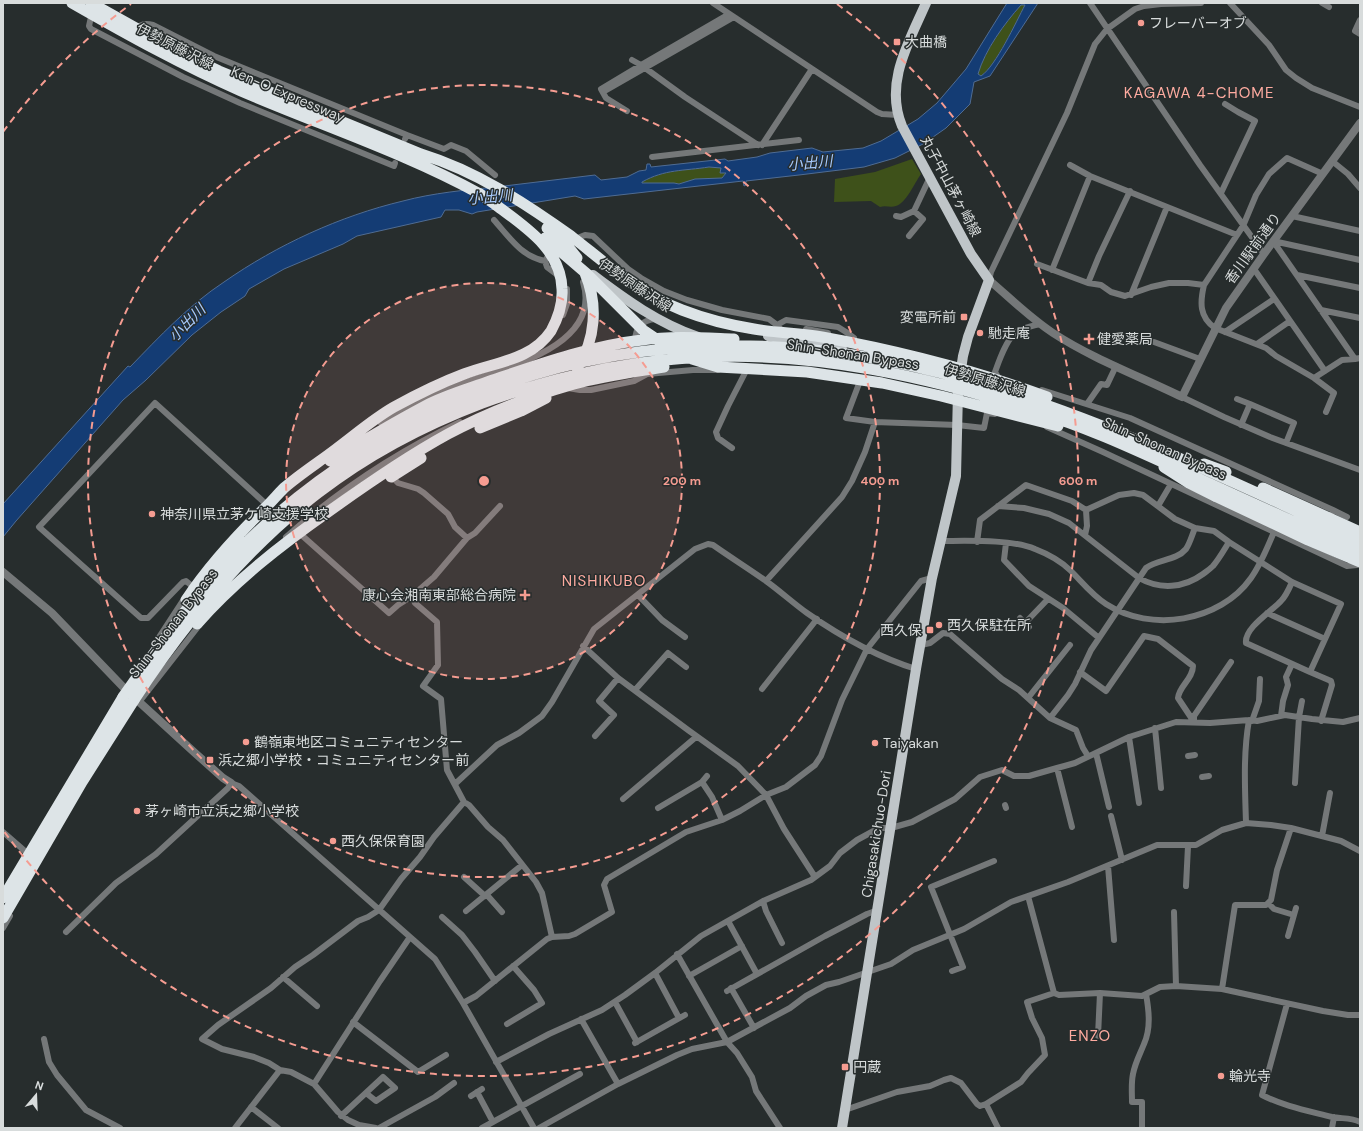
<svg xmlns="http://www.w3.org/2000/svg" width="1363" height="1131" font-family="'DM Sans','Noto Sans JP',sans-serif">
<rect width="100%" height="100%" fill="#272d2d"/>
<path fill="#3e511a" d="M1021 5H1025C1016 22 996 65 981 76L977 74C987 49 1003 25 1021 5Z
M912 159 921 174C914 184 906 203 896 206 890 208 886 205 880 207L871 201 834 202 835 179 875 172Z
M709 167 721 168 726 173 722 178 679 184 674 183H642V182C665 169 684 171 709 167Z"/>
<path fill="#143c74" stroke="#4f6c93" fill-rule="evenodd" d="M1007 3H1038L990 76 974 82 970 104 946 128 923 144 895 158 864 167 799 175 746 181V185L744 186 743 181 584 199 575 196 477 212 472 214 459 210H445L441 217 357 236 343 244 284 269 249 289 245 296 221 312 192 335 146 380 123 400 16 521 3 537V504L128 366 130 367C159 337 189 305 224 282 277 245 340 216 403 201 433 193 465 190 496 187 529 183 562 179 595 175L601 180 627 177 639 171 646 170 647 164H650L651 167 725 159 728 161 757 157 770 153 812 148 823 152 863 148 881 141 918 119 937 103 966 69ZM1021 5H1025C1016 22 996 66 981 76L978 74C985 50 1004 24 1021 5ZM709 167 721 168 720 173H726L722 178 695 179 679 184 674 183H642V182C665 169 684 171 709 167Z"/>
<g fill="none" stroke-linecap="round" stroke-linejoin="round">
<path stroke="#757879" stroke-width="6" d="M713 3 877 112 882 114 898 115
M1090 3 1200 165 1264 254
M1230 3 1269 45 1286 70 1296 78 1312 88 1360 107
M1322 3 1329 7
M91 17 89 26 91 29 183 77 240 103 394 166 395 163
M1360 20 1355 31 1360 34
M136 30C140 23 146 23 153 25L214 56 407 135 405 139
M632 60 641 65 685 97 758 145
M603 92 734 17
M627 111 606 98 601 89 641 65 729 14
M407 135 444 149 451 145 466 151 495 175
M762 145 812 69
M652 157 799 140
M1332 161 1348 174 1360 188
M1070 165 1090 176 1237 235
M1221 193 1255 121 1238 112 1225 104
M896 216 901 217 914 211 930 177
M1292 216 1360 231
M494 220C509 237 522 257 545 261
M909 236 923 219 914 211
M580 237 585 235 593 236 628 269 641 278 664 291 687 300 722 310 769 319 777 325 783 332
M548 256 545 261 547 267 559 276
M1360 260 1273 241 1355 359 1360 358
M1037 264 1088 283 1101 285 1111 292 1125 296 1151 287 1169 283H1188L1204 285C1200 302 1199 317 1215 328L1266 348 1276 356 1314 378 1342 360 1355 359
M1254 269 1325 371
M1052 270 1090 176
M1297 275 1360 288
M989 280 991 272 1067 113 1095 44 1107 29 1135 9 1144 6 1161 4 1201 3
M1088 283 1099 256 1130 191
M1204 285 1243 226 1256 195 1269 174 1287 158 1323 174
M1131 295 1167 207
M1321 310 1360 318
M563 315 567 304V289
M777 325 786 320 838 327 846 332 854 338
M805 331 806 329 828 333
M1225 332 1274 299
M635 342C635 327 642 320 656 319
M1154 342 1200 359
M1257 344 1290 321
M1314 378 1334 393 1326 412
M997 380 998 377 995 372C999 361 1006 340 1016 332 1022 328 1033 326 1040 324
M860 381 846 418 875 422 957 425 984 428 987 413 995 414
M568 388 580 390H591L634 381 647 374 693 370H718
M1042 390 1130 418 1333 510 1329 521
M1182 397 1224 417 1270 437 1360 470
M1237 399 1250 404
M1087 404 1101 384 1107 385 1116 366
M380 422C406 408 433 395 460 384 503 368 603 347 583 282
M1241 425 1250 404 1294 423 1286 443
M1047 427 1103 452 1347 566 1357 565
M732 448 718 438 716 432 728 406 746 371
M390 475 398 483 418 489 424 493 448 514 455 527 467 538
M998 506 1024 508 1049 514 1069 523 1139 578C1160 590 1184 588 1203 574 1207 571 1210 569 1213 566 1219 559 1224 550 1229 542
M1158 506 1171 484
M1333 510 1347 517
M297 531 389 613 398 605 412 596 434 577 467 538 475 533 500 506
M1085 535 1087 526 1086 510
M286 537C338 491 397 452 460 422
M941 541C967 541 1012 539 1035 549 1048 554 1061 561 1071 571 1082 582 1092 595 1106 604 1151 633 1220 622 1251 578 1261 564 1267 548 1274 532
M977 542 980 520 1026 485 1072 501 1086 510 1119 495 1134 493 1143 495 1175 519 1195 528 1214 531 1229 542 1292 582 1341 604 1310 672 1331 681 1332 685 1321 721
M1006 543 1004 560 1029 586 1063 608 1099 638
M766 581 842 497 852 481 865 452 875 422
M1292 582C1289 589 1286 596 1281 601 1272 611 1244 628 1246 643L1310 672
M192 586 186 581 183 582 148 618H141L39 527 155 403 266 504
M638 595 662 620 685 637
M412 596 415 603 437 622 438 665 423 686 441 699 447 770 464 802 469 805 488 827 503 840 536 882 542 893 552 937 547 939 476 996 463 1003
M1267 613 1325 639
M1020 618 1029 627
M1025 623 1048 599
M156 642 186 596
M921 645 930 643 943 633 950 634 1002 679 1019 690 1050 718 1076 730 1083 748 1088 756
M583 646 618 678 688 730 738 766 766 795 784 829 815 877
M1080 672 1106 691 1144 636 1158 639 1193 666C1193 679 1179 686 1178 698L1194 722
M762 689 817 619
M635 690 668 653 686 667
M1028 698 1070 645
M140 701 201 623
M1281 716 1283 701 1288 685 1286 677 1292 664
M1050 718 1068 695 1075 684 1091 650 1146 568C1158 559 1176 561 1186 549 1190 543 1192 535 1195 528
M1252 721 1259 701 1260 679
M1194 722V716L1231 662
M1155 728 1161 788
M595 736 614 715 599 701 618 678
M1129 737 1139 803
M1096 753 1109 807
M1188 756 1195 755
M1057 768 1072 827
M1202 777 1209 776
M702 782 712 797 722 820
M1295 783 1299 717 1302 701
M455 784 497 745 519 733 542 716 552 702 594 629 695 549 708 544 713 545C730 557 749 569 766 581 780 591 793 603 807 613 840 636 877 657 916 669
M623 799 696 737
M1005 805 1006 808
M658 808 702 782 707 776
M1111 816 1122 860
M1246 823C1245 789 1243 754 1249 720
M3 832 26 852
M1322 836 1330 793
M1108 866 1114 940
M464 877 485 896
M1186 886 1188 846
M487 895 502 912
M1028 896 1054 993
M763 901 766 911 782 943
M1269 904 1274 909 1294 915
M466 911 522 865
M1174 912 1176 986
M442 917 462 935 475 952 495 981
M728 921 757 974
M3 928 10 916
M66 932 116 883 156 854 228 788 231 783 239 786 435 959 463 1003 534 1128
M1288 936 1296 908
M552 937 569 936 575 934 612 912 604 885 607 879 686 832 722 820 740 811 766 795 786 787 815 765 821 756 842 700 867 649 921 581 932 578
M677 954 727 1042 737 1053 752 1077 756 1091 780 1128
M952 971 963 967 931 887 994 861
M655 973 679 1018
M689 976 742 946
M283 977 317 1006
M731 988 754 1028
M1222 989 1235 905H1266L1271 900 1277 870 1291 828
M727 991 825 936 867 914 878 910
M615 1002 637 1042
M1287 1004 1262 1095C1283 1106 1309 1111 1332 1117 1341 1119 1351 1117 1360 1122
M581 1019 618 1084
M353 1022 418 1072 446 1055
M507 1024 542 1003 534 990 513 966
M1098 1036 1100 993
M44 1039 49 1062 57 1075 86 1110 120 1128
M635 1043 685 1015
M496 1062 549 1034 602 1010 625 995 655 973 701 936 763 901 811 880 830 866 840 853 857 840 879 828H891L912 822 955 799 980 777 1002 770 1014 776H1029L1057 768 1075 763 1129 737 1176 722 1210 723 1249 720 1257 721 1285 715 1312 719 1343 722 1360 718
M314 1084 380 981 410 937
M477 1092 493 1122
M471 1096 482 1089
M986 1104 998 1128
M251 1107 278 1128
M845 1110 897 1092 930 1086 944 1080 951 1078 961 1083 977 1104 980 1106 986 1104 1021 1082 1028 1073 1045 1055 1042 1038 1032 1018 1027 1002 1054 993 1059 995 1100 993 1142 996 1160 987 1176 986 1222 989 1323 1011 1348 1015H1360
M341 1116 383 1077 395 1088 376 1101 366 1093
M235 1128 280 1070
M376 1128 359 1125 348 1120 338 1112 314 1084 291 1072 280 1070 269 1063 254 1057 222 1049 202 1039 218 1025 271 988 295 967 313 955 358 921 368 917 379 910 401 879 420 857 434 837 464 802
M379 1128 435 1097 454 1083
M482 1128 580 1074
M539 1128 618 1084 677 1055 692 1049 727 1042 790 1008 806 996 826 985 839 982 891 964 913 950 964 929 1011 902 1068 882 1157 845H1196L1222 830 1246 823 1271 825 1291 828 1341 841 1360 851
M1142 1128V1102H1132C1132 1093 1131 1083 1133 1074 1135 1063 1140 1054 1144 1044 1151 1028 1149 1011 1146 994
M1332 1128 1334 1117"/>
<path stroke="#757879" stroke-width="8" d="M989 280C1010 298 1030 318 1053 333 1093 359 1139 376 1182 397L1226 308 1264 254 1360 123
M3 572 52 613 125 689 195 753 223 778 231 783"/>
<path stroke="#bfc5c8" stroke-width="10" d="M926 3C909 42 884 83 902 126L971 254 989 280 968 337 963 356 960 376
M593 275C626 300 658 323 698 337
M768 336 842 349
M842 1128 916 669 932 578 956 476 958 392"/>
<path stroke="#dde4e7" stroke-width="11" d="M480 194 496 205
M1204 464 1226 472
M1164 467 1189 483 1215 496
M3 898 123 697
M3 918 82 782 134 700"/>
<path stroke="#dde4e7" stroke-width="11" d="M72 3C128 35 182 65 241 91 320 125 403 152 480 194
M91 3 177 51 219 71 421 154C476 171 525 203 571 236 607 264 638 293 682 310 705 319 729 325 754 329 777 333 800 333 822 337 899 351 974 370 1047 397
M547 228 565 243 577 258
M545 238 587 274 643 330 671 349
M692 359 718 367 807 372 882 383 941 396 1058 426
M577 368C596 340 598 304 585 273
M480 428 521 411 546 398
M330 461C361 442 393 423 425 406 446 395 468 389 490 381 540 364 590 346 642 340 673 336 703 338 734 339
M391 477 421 458
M1263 488 1360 532
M1215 496 1308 540 1360 562
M186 600C210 564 236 536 267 506 273 500 278 494 284 488 300 474 319 462 336 449 355 435 373 419 394 407 416 395 440 383 464 374 494 362 531 361 551 331 558 318 563 304 562 289 561 249 525 227 496 205
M197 624C236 580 281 545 328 512 367 484 406 457 448 434 487 413 532 396 574 384 603 376 634 372 664 367
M123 697C157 649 190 600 231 558 358 426 538 348 721 346 816 344 914 362 1004 391 1127 430 1243 487 1360 540
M134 700C185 622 244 550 318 493 367 455 424 425 482 403 554 377 630 360 706 357 817 352 929 377 1034 411 1090 428 1142 453 1195 477 1250 502 1305 527 1360 552"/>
</g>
<circle cx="484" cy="481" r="198" fill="#f59c91" fill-opacity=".12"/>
<g fill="none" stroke="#f59c91" stroke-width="2" stroke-dasharray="7 5">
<circle cx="484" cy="481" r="198"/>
<circle cx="484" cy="481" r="396"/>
<path d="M3 132A594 594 0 0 1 131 4M837 4A594 594 0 1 1 3 830"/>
</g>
<g fill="#f59c91" stroke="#272d2d" stroke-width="1.5">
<circle cx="1141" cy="23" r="4"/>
<rect x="893" y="38" width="8" height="8" rx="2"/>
<rect x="960" y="313" width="8" height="8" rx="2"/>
<circle cx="980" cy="333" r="4"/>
<path d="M1087 333h4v4h4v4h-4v4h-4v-4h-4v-4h4z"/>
<circle cx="152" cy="514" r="4"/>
<path d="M523 589h4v4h4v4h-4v4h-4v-4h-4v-4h4z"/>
<circle cx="939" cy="625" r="4"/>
<rect x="926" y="626" width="8" height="8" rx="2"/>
<circle cx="246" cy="742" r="4"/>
<circle cx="875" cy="743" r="4"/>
<rect x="206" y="756" width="8" height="8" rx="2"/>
<circle cx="137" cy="811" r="4"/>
<circle cx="333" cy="841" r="4"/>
<rect x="841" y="1063" width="8" height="8" rx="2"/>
<circle cx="1221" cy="1076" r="4"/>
</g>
<g text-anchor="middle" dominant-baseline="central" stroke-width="3" stroke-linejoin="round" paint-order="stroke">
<g font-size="14" fill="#d8dcdc" stroke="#272d2d" text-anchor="start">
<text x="1149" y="23">フレーバーオブ</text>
<text x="905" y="42">大曲橋</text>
<text x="956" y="317" text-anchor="end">変電所前</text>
<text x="988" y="333">馳走庵</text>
<text x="1097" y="339">健愛薬局</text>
<text x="160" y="514">神奈川県立茅ケ崎支援学校</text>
<text x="516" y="595" text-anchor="end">康心会湘南東部総合病院</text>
<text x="947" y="625">西久保駐在所</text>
<text x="922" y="630" text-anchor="end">西久保</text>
<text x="254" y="742">鶴嶺東地区コミュニティセンター</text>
<text x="883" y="743">Taiyakan</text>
<text x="218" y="760">浜之郷小学校・コミュニティセンター前</text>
<text x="145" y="811">茅ヶ崎市立浜之郷小学校</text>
<text x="341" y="841">西久保保育園</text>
<text x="853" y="1067">円蔵</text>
<text x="1229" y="1076">輪光寺</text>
</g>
<g font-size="14" fill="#d8dcdc" stroke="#272d2d">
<text transform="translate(175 46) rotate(27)">伊勢原藤沢線</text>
<text transform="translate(288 94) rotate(23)">Ken-O Expressway</text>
<text transform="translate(951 186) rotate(62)">丸子中山茅ヶ崎線</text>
<text transform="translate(1253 248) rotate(-54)">香川駅前通り</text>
<text transform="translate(635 285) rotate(34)">伊勢原藤沢線</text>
<text transform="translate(853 354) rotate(9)">Shin-Shonan Bypass</text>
<text transform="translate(985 380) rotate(16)">伊勢原藤沢線</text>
<text transform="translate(1165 448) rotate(24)">Shin-Shonan Bypass</text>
<text transform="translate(173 623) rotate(-52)">Shin-Shonan Bypass</text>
<text transform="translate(876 834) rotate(-81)">Chigasakichuo-Dori</text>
</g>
<g font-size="15" letter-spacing="1" fill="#feaba0" stroke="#272d2d">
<text x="1199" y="93">KAGAWA 4-CHOME</text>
<text x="604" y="581">NISHIKUBO</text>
<text x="1090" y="1036">ENZO</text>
</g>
<g font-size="15" font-style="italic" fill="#a6c9fc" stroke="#272d2d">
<text transform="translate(810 163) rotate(-5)">小出川</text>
<text transform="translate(490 197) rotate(-5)">小出川</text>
<text transform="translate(187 323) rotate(-45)">小出川</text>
</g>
</g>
<circle cx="484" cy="481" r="6" fill="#f59c91" stroke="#272d2d" stroke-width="2"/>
<g font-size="12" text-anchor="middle" font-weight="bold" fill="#f59c91" stroke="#272d2d" stroke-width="3" stroke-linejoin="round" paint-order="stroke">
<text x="682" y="485">200 m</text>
<text x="880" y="485">400 m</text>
<text x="1078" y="485">600 m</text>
</g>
<rect width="1363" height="1131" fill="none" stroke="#d8dcdc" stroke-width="8"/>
<g transform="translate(36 1095) rotate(19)" stroke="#272d2d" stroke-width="3" paint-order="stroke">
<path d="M0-3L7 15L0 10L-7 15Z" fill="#d8dcdc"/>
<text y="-6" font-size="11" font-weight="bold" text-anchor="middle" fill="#d8dcdc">N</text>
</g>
</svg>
